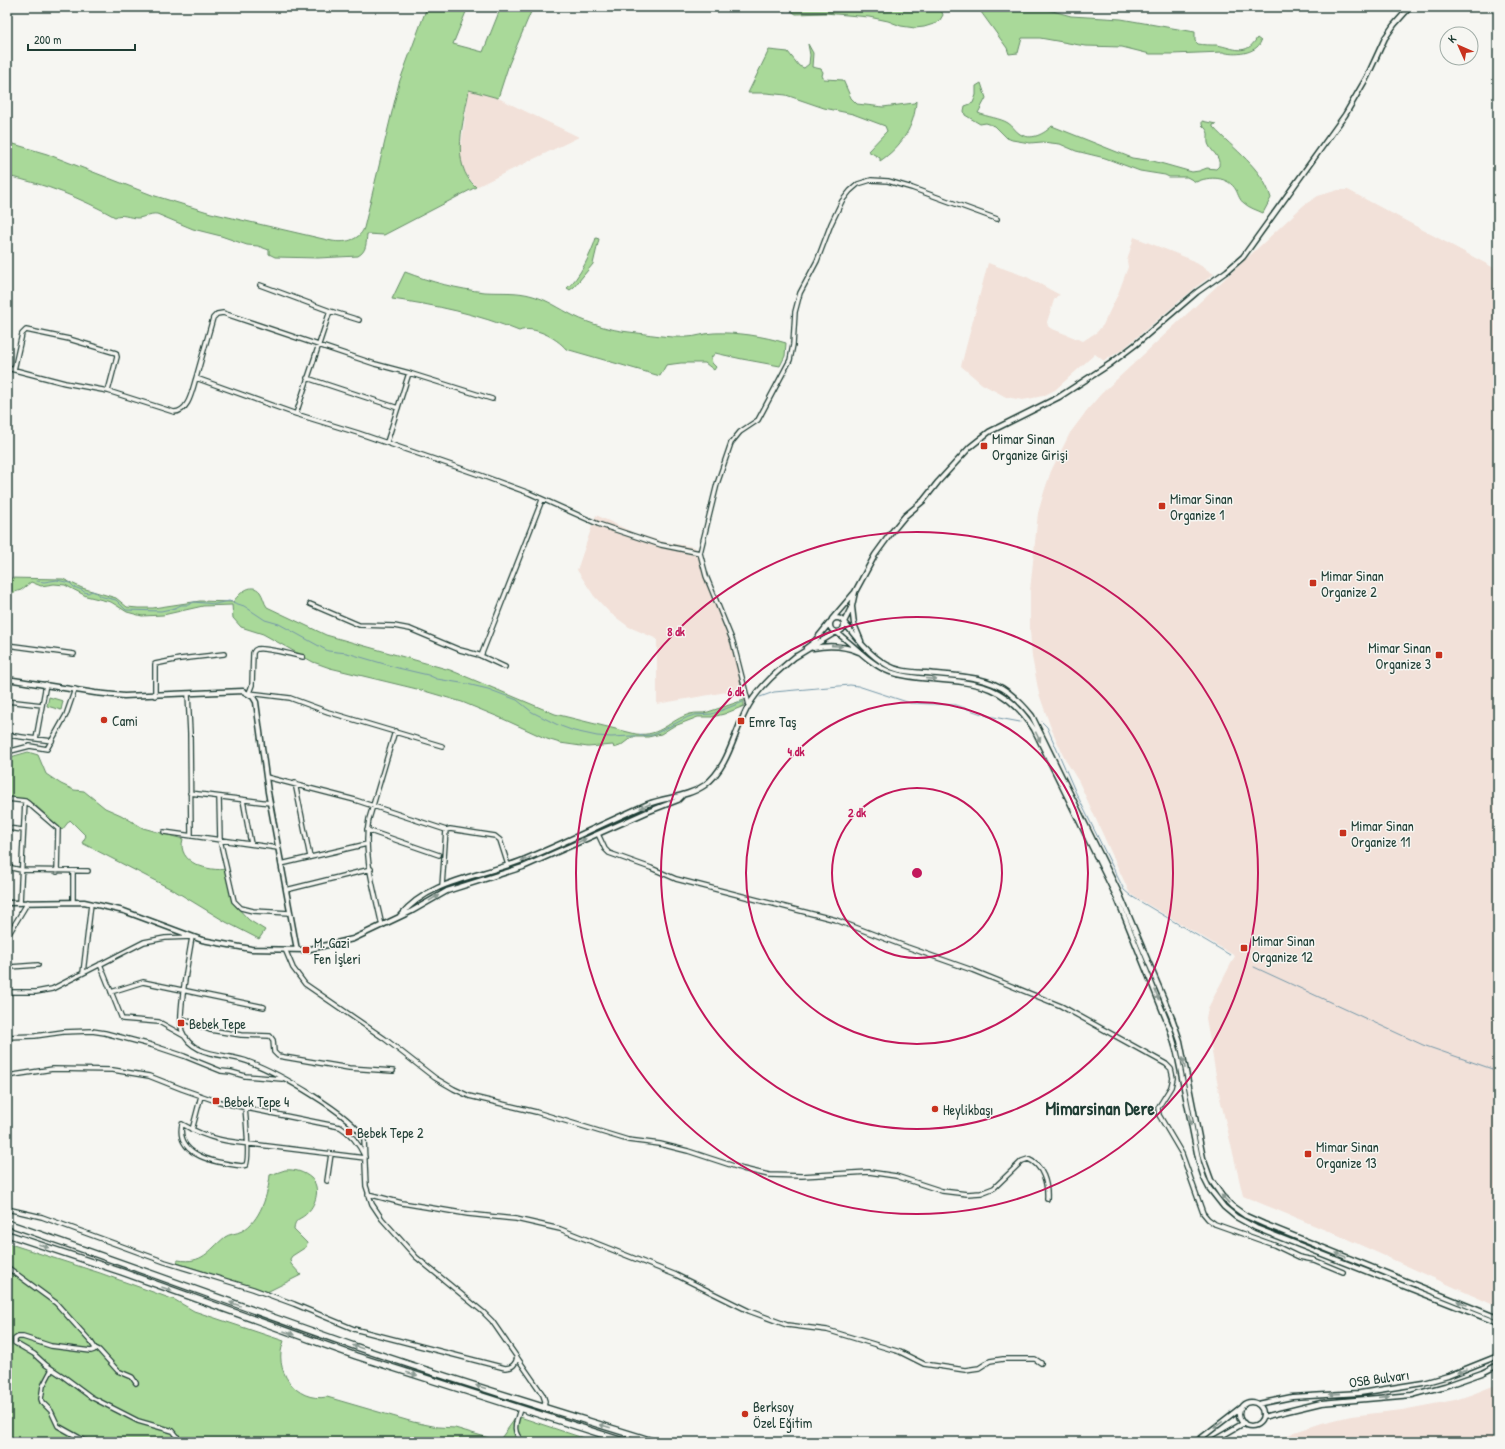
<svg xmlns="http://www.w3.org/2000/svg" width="1505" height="1449" font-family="'Patrick Hand',sans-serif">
<rect width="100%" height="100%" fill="#f6f6f2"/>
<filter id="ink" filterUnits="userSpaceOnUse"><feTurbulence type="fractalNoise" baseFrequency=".025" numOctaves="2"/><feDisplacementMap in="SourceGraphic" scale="8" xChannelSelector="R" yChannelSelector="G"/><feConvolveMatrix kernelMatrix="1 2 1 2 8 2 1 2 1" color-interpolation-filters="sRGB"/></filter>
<g filter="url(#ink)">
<path fill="#f2e1d9" d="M469 90 498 98 579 137 476 187 466 174 462 164 460 153Z
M1338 190H1348L1498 270V1307L1347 1239 1243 1196 1220 1098 1206 1018 1208 1008 1235 956 1130 894 1079 782 1066 761 1051 728 1039 694 1032 657 1030 631V591L1038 513 1044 492 1051 471 1070 433 1088 409 1101 394 1304 205 1318 196Z
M1134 237 1190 259 1214 274 1196 287 1123 349 1104 361 1095 354 1055 390 1043 396 1023 400 1006 397 982 384 961 366 988 263 1027 277 1060 295 1057 296 1054 300 1047 322 1048 326 1050 328 1083 341 1097 332 1103 325 1118 294 1128 267 1127 261Z
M596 515 634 533 664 542 694 547 701 552 707 572 724 618 744 689 657 704V639L629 627 610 613 594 596 577 570Z
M1498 1384V1442H1273L1295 1432 1322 1423 1351 1416 1402 1410 1455 1400 1473 1394Z"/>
<path fill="#a9d999" stroke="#648b66" d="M427 7H468L453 44 483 52 501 7H533L509 64 498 98 469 90C464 121 449 164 476 187L384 235 367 234C366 243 367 251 358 256L318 258 275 257 269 254V250L258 246 247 245 221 236 193 229 157 214C149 213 144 218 137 218 130 218 121 213 115 217 81 198 45 184 7 176V142L47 154 152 195 211 213 332 241C344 243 359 241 364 228L399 83Z
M777 7H940L943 15 940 20 937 23 924 27 915 28 901 26 888 21 869 17 825 13 796 14 788 9 783 11Z
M989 7H1038L1071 16 1121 19 1195 32V41L1198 44C1204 45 1211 45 1217 45 1234 48 1246 57 1257 38L1261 41C1257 54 1233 56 1223 52L1172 54H1150L1122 47 1085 46 1040 38H1022L1018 53 1009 54 1007 48 981 12Z
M808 44 813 53 812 67 821 69 823 72 822 76 824 79 843 80 851 98 857 104 883 107 914 103 916 101C915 126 901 147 880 161V158L868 151 887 131 885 126 853 114 824 108 786 95 766 93H748L769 50 788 52 799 66 804 68 809 64 810 55Z
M981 83 986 98 978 113C987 117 1000 118 1008 123 1013 126 1016 132 1020 134 1031 141 1044 134 1052 126L1132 158 1153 161 1192 172 1199 171 1207 168 1216 169 1219 166C1221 156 1210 151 1208 143 1207 134 1211 133 1202 125V121L1216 124 1213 125V127C1234 150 1262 167 1271 198L1263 213C1257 210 1249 208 1244 203 1240 201 1238 194 1236 190 1228 176 1209 176 1196 182L1187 177H1169L1165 175 1140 171 1105 158 1076 151 1060 144 1042 142 1030 143 1012 140 1007 138 995 126 986 123 980 124 965 115 964 111 965 106 973 103 976 95V86Z
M596 238 599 239 593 264 574 287 570 290 567 288C579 279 592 252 596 238Z
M405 272C431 282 457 289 485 292 501 293 517 291 533 296 548 300 560 309 574 316 591 324 610 330 629 332 648 334 668 338 687 337 696 337 705 333 714 333 737 332 763 336 786 343L785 356 780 366 742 359 715 353 711 358 712 363 716 367 714 370 705 363H681L666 365 660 376 566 349C557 338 533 325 519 331 478 314 435 305 392 299Z
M7 578 63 579 82 588 116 598 127 607 138 608H153L200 601 233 602C238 595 251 581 260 592 263 596 264 603 267 607L326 635 450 670 555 714 636 734C661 737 669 720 690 714 696 712 702 714 708 712 720 708 732 704 744 700V706L724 714 712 717H698L672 727 661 734 648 737H632L620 746 614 748 613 745 588 747 560 743 547 739 501 718 462 702 421 690 330 668 313 662 263 634 241 627 233 618 232 605 203 606 163 615 142 616 127 612 111 602 86 596 65 585 54 584 41 586 31 582 21 590 8 594 7 600Z
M49 697 63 701 61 710 47 706Z
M28 752 38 755 46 774 61 784 74 790 84 791 105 808 121 815 143 828 183 839C176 863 209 872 227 869L234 904 249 920 265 930 259 939 226 922 175 891 82 843 86 836 70 820 62 830 34 804 7 797V758Z
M285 1170C295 1169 304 1172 311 1178 321 1187 316 1204 308 1212 302 1220 294 1217 294 1230L307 1243 306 1247 292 1256 290 1259 291 1264 301 1275 267 1292 177 1263 178 1260C203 1264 208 1251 225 1237 229 1234 236 1234 242 1231 260 1221 268 1195 270 1175Z
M7 1243 100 1273 175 1300 194 1311 284 1341C272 1369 295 1403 327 1397L413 1422 438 1427 455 1428 499 1441 517 1416 595 1442H7Z"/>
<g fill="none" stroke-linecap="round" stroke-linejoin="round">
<path stroke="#7497a8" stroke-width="1" d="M37 581 44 582 57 580 70 583 74 587 82 590 84 592 88 593 92 591 97 593 99 596 116 600 126 610 161 611 175 608 181 605H188L194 602 215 604 229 601 244 606 265 620 279 624 328 651 347 653 398 668 428 675 437 679 467 684 488 689 517 700 532 712 558 725 574 731 597 736 611 737 653 735 688 717 695 715 712 714 743 702
M760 697 774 692 785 691 850 685 858 686 910 703 956 705 988 716 1020 722
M1042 722 1047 727 1075 791 1124 890 1131 896 1230 955
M1254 967 1423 1045 1498 1071"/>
<g stroke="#1f3d34" stroke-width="6">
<path id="minor" d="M260 285 330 311 359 320
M7 368 65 383 108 391 174 412C189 412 192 390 196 378L296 414 330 311
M14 370 22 334 26 330 69 339 116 353 117 357 108 391
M409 373 492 399
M196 378 213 318 217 314 223 313 375 364 409 373 387 442
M307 378 398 408
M296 414 358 433 480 475 529 493 598 524 661 545 700 553
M310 604 359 625 394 626 410 629 460 650 479 655 505 667
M7 645 74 654
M481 656 542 500
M249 693 290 698 328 712 442 746
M249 693 252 685 253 653C254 651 254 650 257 649 265 647 294 655 303 657
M188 694 190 733 191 836
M155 696V664L180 659 224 654
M7 701 42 705
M749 705 733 642 706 576 700 553 717 484 731 443 740 432 758 420 790 360 793 345 795 312 800 293 817 261 831 224 842 201 850 191 858 184 871 180 888 181 912 188 997 219
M7 735 52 741
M36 739 46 684
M7 752 30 746 47 749 66 715 75 689
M266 777 355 800 446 830 450 829 495 836 500 840 508 865
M295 783 310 857
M190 793 270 803
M219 797 220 840 234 901 241 908 253 911 290 913
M7 799 25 801 29 804 58 829 57 872
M243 800 251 844
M7 828 23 830
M367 830 439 855
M164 832 278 848
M598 834 605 849 609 853 651 868 676 879 836 920 907 947 972 970 1061 1006 1166 1064 1171 1069 1173 1078 1171 1087 1158 1108 1159 1115 1182 1154 1203 1213 1208 1219 1215 1224 1274 1245 1299 1257 1314 1260 1343 1272
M281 864 367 844
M7 867 21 870 88 871
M442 886 446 830
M286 890 371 869
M73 902V871
M20 903 25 801
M382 926C375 892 362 853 369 819L395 731
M7 937 28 902
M285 949 293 968 305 984 385 1039 435 1078 454 1089 469 1096 536 1112 628 1140 660 1144 688 1151 743 1169 769 1175 802 1176 869 1172 896 1176 942 1191 967 1194 981 1193 994 1188 1022 1161 1028 1159C1043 1165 1048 1184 1047 1199
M100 964 122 1019 159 1022 186 1037
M7 971 10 967 38 965
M83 973 91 904
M7 992H36L52 989 144 942 165 938 192 937C189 956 177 1016 182 1031 192 1058 227 1053 249 1062 276 1072 352 1114 364 1139L366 1186 372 1204 382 1219 416 1257 483 1312 492 1321 543 1395 545 1401 544 1408
M111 992 143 982 264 1007
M181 1018 210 1030 241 1035 270 1036 273 1040 274 1052 278 1056 349 1068 393 1071
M7 1037 35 1036 63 1032 92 1031 105 1033 151 1045 184 1056 221 1071 231 1072 245 1076 282 1079
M7 1076 53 1069 113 1070 149 1076 182 1089 216 1101 251 1109 340 1127C352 1134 359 1144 365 1157
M245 1108C246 1119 250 1157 246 1165L242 1166C218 1163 175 1157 182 1124 210 1140 228 1142 259 1145L365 1158
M192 1130 201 1096
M327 1181 331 1154
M368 1194 402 1203 468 1214 516 1219 560 1229 676 1275 749 1311 787 1325 827 1330 900 1352 924 1364 965 1370 979 1368 990 1361 1003 1359H1035L1041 1363
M7 1209 42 1217 165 1262 253 1289 294 1304 354 1329 505 1368C512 1368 516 1364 517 1357
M7 1267 56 1303 91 1342 95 1348 94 1350 91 1351 51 1346 23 1337H18L15 1339V1343L34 1354 46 1365 64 1377 91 1397 138 1421 173 1431 177 1436 178 1442
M95 1348 99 1350 118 1371 132 1377 136 1383
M52 1369 43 1386 41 1399 42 1402 51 1411 58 1426 87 1442
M520 1409C516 1423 511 1431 523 1442"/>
</g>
<g stroke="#1f3d34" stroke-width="7">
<path id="tertiary" d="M855 592 852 606 844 622C857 639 869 655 887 665 899 672 913 672 926 673 953 676 985 675 1008 692 1017 699 1025 707 1032 716L1120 895 1172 1018 1180 1041 1203 1158 1211 1180 1222 1196 1232 1206 1246 1216 1264 1224 1498 1318
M852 607 854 624 861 641
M830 625a7 7 0 1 1 14 0a7 7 0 1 1-14 0Z
M832 619 855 592 875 555 891 533 905 516 923 501 938 482 970 447 989 432 1059 397 1110 364 1135 345 1197 292 1227 271 1243 257 1345 115 1367 77 1385 38 1394 25 1410 7
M806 648 814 642 831 621
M813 648C829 645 843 645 859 652
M795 657 836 632C854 645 869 664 890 672 904 677 918 678 932 679 979 683 1006 685 1034 729L1117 898 1170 1029 1177 1053 1199 1163 1204 1178 1209 1188 1224 1207 1236 1217 1256 1228 1498 1323
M7 679 95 693 124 696 243 691 253 697 256 702 268 792 297 950
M7 903 84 902 124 911 202 940 251 949 306 950 353 939 412 911 447 891 523 867 647 812 678 800 682 796
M400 916C430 879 481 877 523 860 565 843 606 822 648 804 667 797 688 797 705 785 730 766 734 730 749 705 760 686 779 670 796 656
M1239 1414a12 12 0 1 1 24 0a12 12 0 1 1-24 0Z
M1258 1404 1292 1397 1360 1393 1423 1383 1448 1376 1498 1356
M1263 1417 1321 1403 1412 1395 1445 1386 1482 1373 1498 1365
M1196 1442 1240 1408
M1211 1442 1244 1423"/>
</g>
<g stroke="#1f3d34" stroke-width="8">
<path id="trunk" d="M7 1223C124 1263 240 1306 357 1347 456 1381 556 1411 656 1442
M7 1234 122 1272 356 1356 626 1442"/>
</g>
<use href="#minor" stroke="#f6f6f2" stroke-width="3.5"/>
<use href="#tertiary" stroke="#f6f6f2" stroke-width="4"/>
<use href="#trunk" stroke="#f6f6f2" stroke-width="5.5"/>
</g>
<defs><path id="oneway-solid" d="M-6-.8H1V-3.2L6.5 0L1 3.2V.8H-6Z"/></defs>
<g fill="#8a9a93">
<use href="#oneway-solid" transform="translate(837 646) rotate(4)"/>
<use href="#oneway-solid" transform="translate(931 679) rotate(5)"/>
<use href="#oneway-solid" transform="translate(1038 737) rotate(64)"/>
<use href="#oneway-solid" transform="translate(645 806) rotate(158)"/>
<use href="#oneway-solid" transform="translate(581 841) rotate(-24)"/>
<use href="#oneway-solid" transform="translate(526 859) rotate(157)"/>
<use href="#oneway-solid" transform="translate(434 898) rotate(-31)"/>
<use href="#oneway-solid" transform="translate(1157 995) rotate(68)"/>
<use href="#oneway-solid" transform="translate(1184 1063) rotate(-101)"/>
<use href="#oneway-solid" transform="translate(1190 1120) rotate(79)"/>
<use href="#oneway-solid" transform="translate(1225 1199) rotate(-133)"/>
<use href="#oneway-solid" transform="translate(44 1246) rotate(18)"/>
<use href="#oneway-solid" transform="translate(1341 1255) rotate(-158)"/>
<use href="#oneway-solid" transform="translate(167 1289) rotate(20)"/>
<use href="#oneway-solid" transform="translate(1462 1303) rotate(-158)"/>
<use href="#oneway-solid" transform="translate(235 1304) rotate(-161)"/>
<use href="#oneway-solid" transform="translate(289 1333) rotate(20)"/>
<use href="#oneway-solid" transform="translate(358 1347) rotate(-161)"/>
<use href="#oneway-solid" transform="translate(1462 1371) rotate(160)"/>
<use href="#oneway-solid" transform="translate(412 1374) rotate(18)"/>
<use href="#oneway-solid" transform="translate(481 1387) rotate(-162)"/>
<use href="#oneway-solid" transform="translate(1335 1394) rotate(176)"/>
<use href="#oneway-solid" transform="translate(1384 1397) rotate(-5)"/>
<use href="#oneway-solid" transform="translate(1218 1425) rotate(143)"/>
<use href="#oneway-solid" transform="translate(605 1426) rotate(-163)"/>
</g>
</g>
<g fill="none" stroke="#c2185b" stroke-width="2">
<circle cx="917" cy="873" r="85"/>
<circle cx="917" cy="873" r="171"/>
<circle cx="917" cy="873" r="256"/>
<circle cx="917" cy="873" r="341"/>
</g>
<g fill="#c8321e" stroke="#f6f6f2" stroke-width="1.5">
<rect x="980" y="442" width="8" height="8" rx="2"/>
<rect x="1158" y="502" width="8" height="8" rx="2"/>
<rect x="1309" y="579" width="8" height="8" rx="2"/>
<rect x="1435" y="651" width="8" height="8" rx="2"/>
<circle cx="104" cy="720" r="4"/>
<rect x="737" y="717" width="8" height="8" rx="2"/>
<rect x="1339" y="829" width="8" height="8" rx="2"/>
<rect x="1240" y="944" width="8" height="8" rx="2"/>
<rect x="302" y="946" width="8" height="8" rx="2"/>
<rect x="177" y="1019" width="8" height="8" rx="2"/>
<rect x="212" y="1097" width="8" height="8" rx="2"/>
<circle cx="935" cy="1109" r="4"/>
<rect x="345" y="1128" width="8" height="8" rx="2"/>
<rect x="1304" y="1150" width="8" height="8" rx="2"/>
<circle cx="745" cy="1414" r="4"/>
</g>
<g text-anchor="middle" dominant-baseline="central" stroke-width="3" stroke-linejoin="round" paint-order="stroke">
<g font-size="14" fill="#1f3d34" stroke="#f6f6f2" text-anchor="start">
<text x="992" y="438">Mimar Sinan<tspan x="992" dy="16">Organize Girişi</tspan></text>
<text x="1170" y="498">Mimar Sinan<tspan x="1170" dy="16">Organize 1</tspan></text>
<text x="1321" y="575">Mimar Sinan<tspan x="1321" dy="16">Organize 2</tspan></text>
<text x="1431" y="647" text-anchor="end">Mimar Sinan<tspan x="1431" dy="16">Organize 3</tspan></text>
<text x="112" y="720">Cami</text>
<text x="749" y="721">Emre Taş</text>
<text x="1351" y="825">Mimar Sinan<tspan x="1351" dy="16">Organize 11</tspan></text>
<text x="1252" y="940">Mimar Sinan<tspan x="1252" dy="16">Organize 12</tspan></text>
<text x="314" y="942">M. Gazi<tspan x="314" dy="16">Fen İşleri</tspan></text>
<text x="189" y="1023">Bebek Tepe</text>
<text x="224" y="1101">Bebek Tepe 4</text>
<text x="943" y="1109">Heylikbaşı</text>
<text x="357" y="1132">Bebek Tepe 2</text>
<text x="1316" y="1146">Mimar Sinan<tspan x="1316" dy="16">Organize 13</tspan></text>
<text x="753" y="1406">Berksoy<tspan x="753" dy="16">Özel Eğitim</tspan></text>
</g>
<g font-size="14" fill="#1f3d34" stroke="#f6f6f2">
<text transform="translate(1379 1378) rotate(-8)">OSB Bulvarı</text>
</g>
<g font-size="18" font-weight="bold" fill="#1f3d34" stroke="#f6f6f2">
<text x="1100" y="1108">Mimarsinan Dere</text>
</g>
</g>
<circle cx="917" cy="873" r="6" fill="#c2185b" stroke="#f6f6f2" stroke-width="2"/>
<g font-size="12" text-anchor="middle" font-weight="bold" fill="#c2185b" stroke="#f6f6f2" stroke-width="3" stroke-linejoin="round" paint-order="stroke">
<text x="676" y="636">8 dk</text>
<text x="736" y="696">6 dk</text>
<text x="796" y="756">4 dk</text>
<text x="857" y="817">2 dk</text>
</g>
<rect width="1505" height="1449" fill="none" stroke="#f6f6f2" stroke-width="24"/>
<rect x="12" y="12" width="1481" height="1425" fill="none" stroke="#1f3d34" stroke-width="1.5" filter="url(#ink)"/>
<g transform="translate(1459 46) rotate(315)"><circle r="19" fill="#f6f6f2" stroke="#a0aca6"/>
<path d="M0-3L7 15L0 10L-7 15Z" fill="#c8321e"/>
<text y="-6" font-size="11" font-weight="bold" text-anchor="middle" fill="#1f3d34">K</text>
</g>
<path d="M28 44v6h107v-6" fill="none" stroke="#1f3d34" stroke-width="2"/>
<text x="34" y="44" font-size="12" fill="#1f3d34" stroke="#f6f6f2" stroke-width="3" paint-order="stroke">200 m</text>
</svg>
